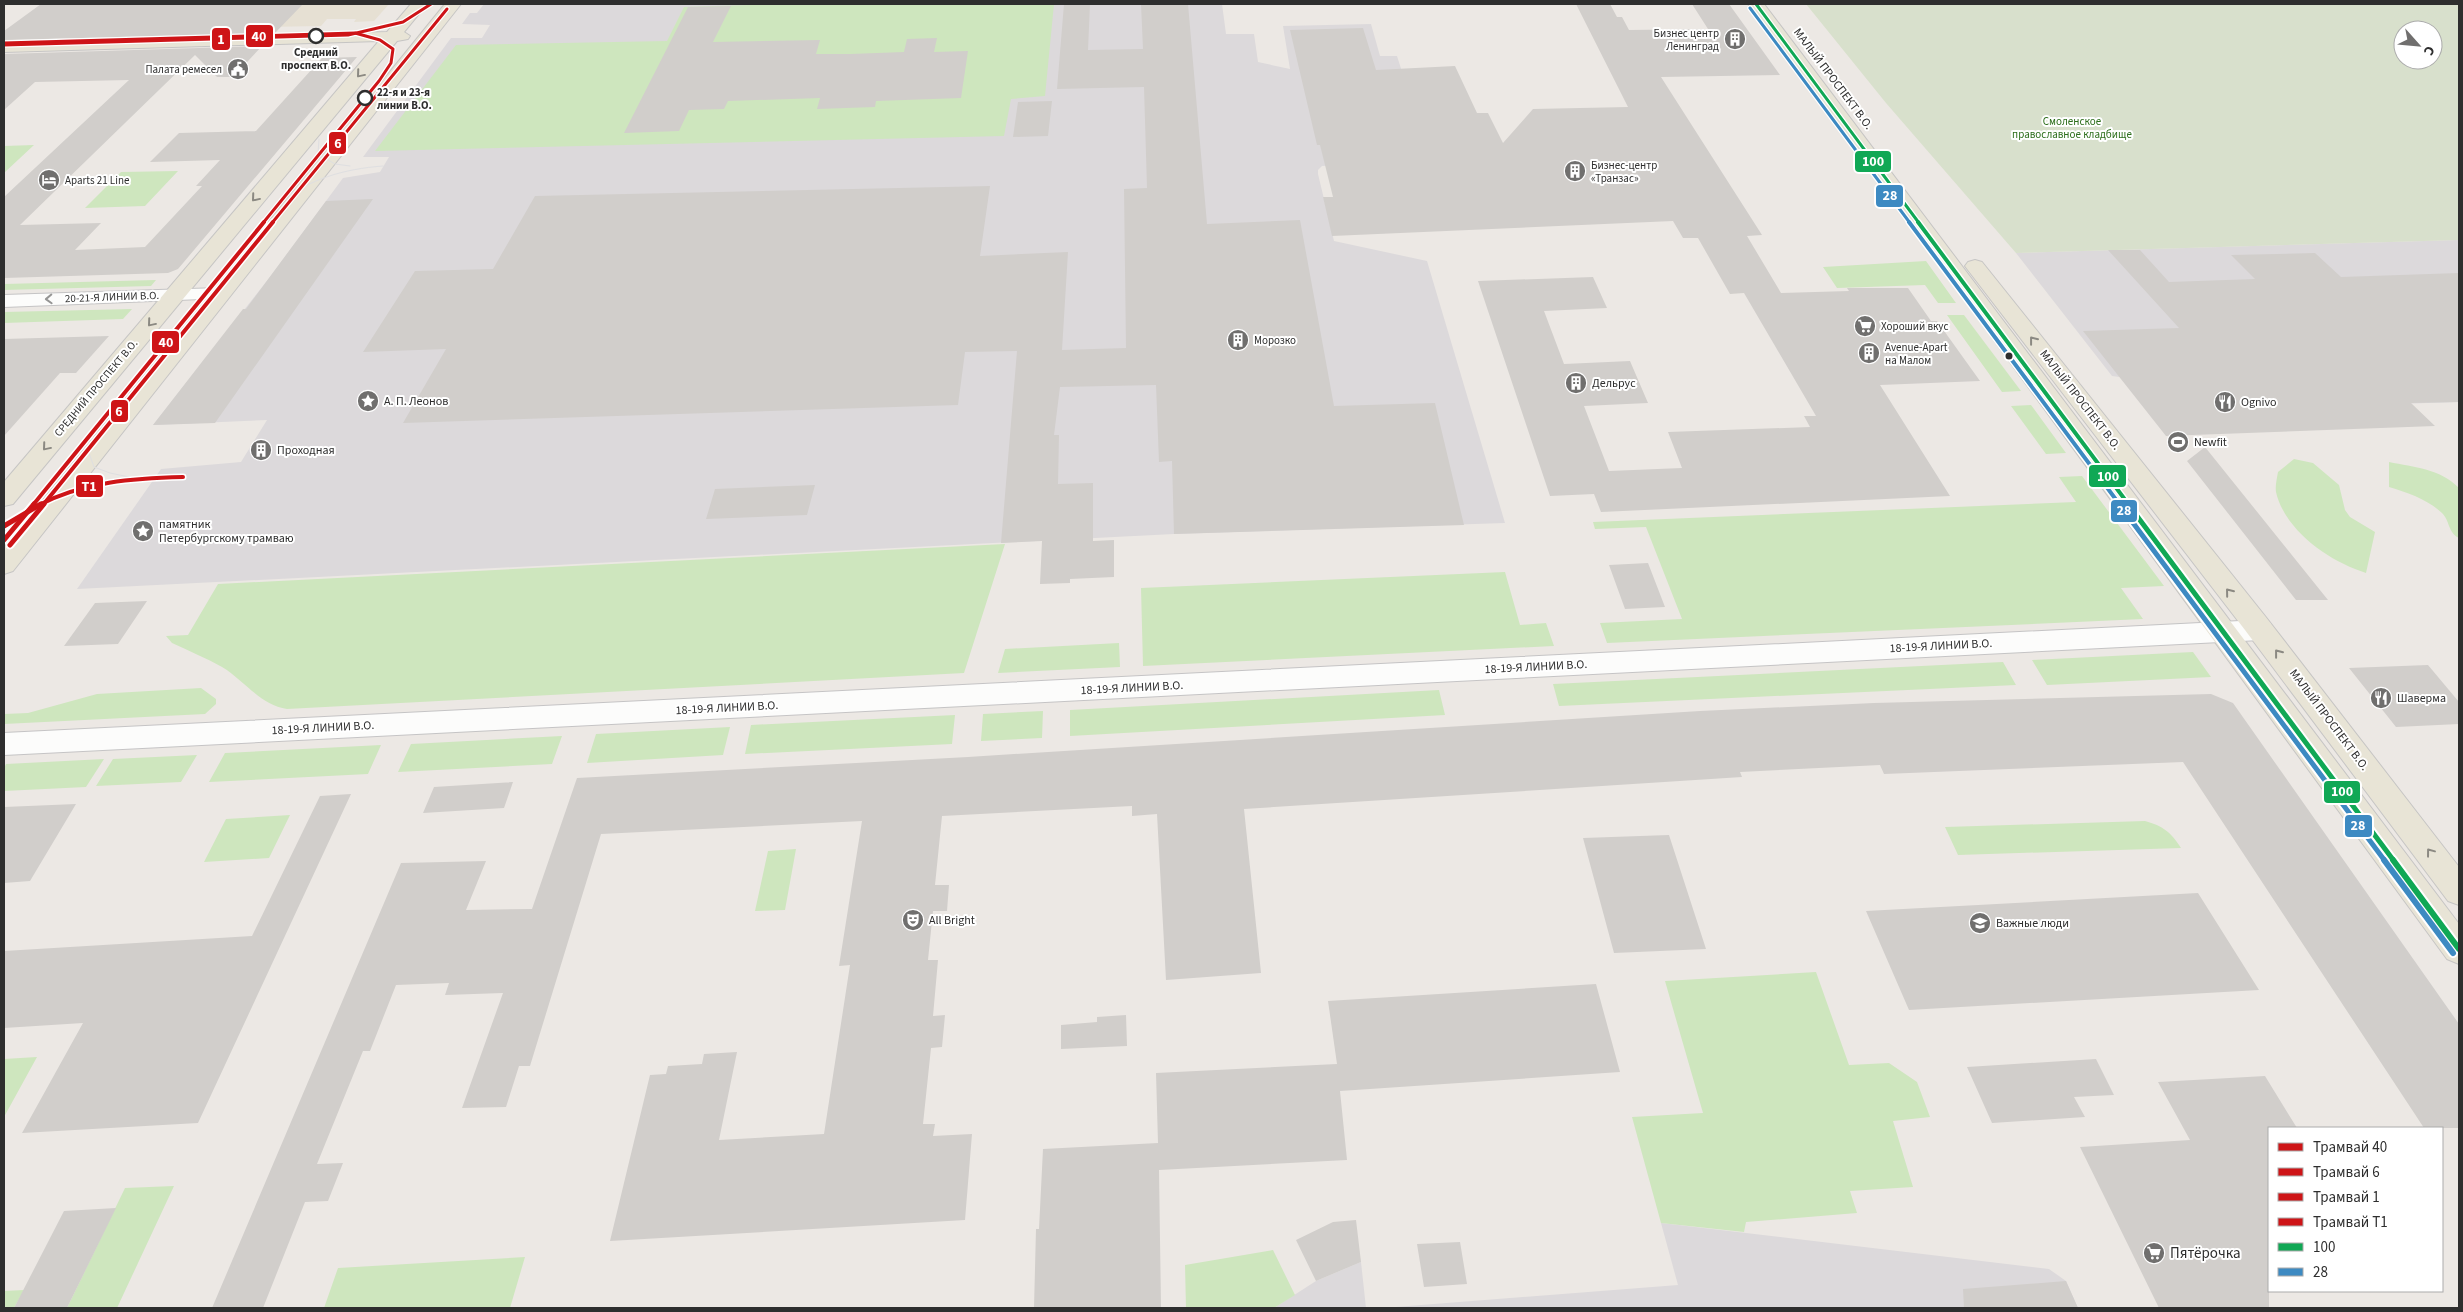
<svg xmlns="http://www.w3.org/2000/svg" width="2463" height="1312" font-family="'Source Sans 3',sans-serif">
<rect width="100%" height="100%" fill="#ece8e4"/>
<path fill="#dcd9db" d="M484 4H1222L1226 34H1254L1258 62 1290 69 1283 26 1371 24 1380 56H1397L1430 160 1322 166 1318 170V174L1334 241 1427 261 1505 523 1174 534 77 589 161 469 241 462 267 420 153 425 270 277 343 178 380 172 389 157H363L451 38H482L490 25 462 24 470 13H477Z
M2459 240V402L2334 406 2112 376 2016 253Z
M1661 1223 2049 1269 2066 1281 2078 1308H1383L1678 1285Z
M1361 1262 1366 1308H1274L1316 1281Z"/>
<path fill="#e6e0d3" d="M289 4H389L374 21 354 22 356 19H327L321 26 266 27Z"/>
<path fill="#cee6be" d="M785 4H1054L1045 96 1011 99 1004 136 375 151 456 45 667 41 684 7Z
M34 145 4 173V146Z
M178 171 145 206 85 208 121 172Z
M1926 261 1956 303H1938L1925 285 1837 288 1823 267Z
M156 280 151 286 4 290V284Z
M132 309 123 319 4 323V312Z
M1947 315H1964L2021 391 2002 392Z
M2031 405 2066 453 2046 454 2011 406Z
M2294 459 2313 463 2339 485 2345 510 2350 517 2375 532 2366 573C2330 562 2285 531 2276 492 2275 486 2277 478 2278 472Z
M2389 462C2414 467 2441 469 2459 488V538C2448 533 2450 521 2442 513 2427 499 2408 493 2389 487Z
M2082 476 2164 586 2121 588 2143 619 1607 643 1600 623 1682 619 1646 527 1595 529 1593 522 2076 502 2059 477Z
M1005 544 964 673 287 709C260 705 244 680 222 667 206 658 189 651 172 643L166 636 188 635 218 584Z
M1505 572 1520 625 1546 623 1554 646 1143 666 1141 588Z
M1119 643 1120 667 998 673 1005 649Z
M2193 652 2211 677 2047 685 2032 660Z
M2003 662 2016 685 1559 706 1553 684Z
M201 688 216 699V704L205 714 4 724V714L28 713 97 694Z
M1439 690 1445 715 1070 736V710Z
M1043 711 1042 738 981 741 983 714Z
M955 715 952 744 745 754 751 725Z
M730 727 723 755 587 763 596 734Z
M562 736 552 764 398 772 411 744Z
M381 745 368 774 209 782 225 753Z
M197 755 181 782 96 786 113 759Z
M104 759 86 787 4 791V768L6 764Z
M290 815 269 858 204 862 226 819Z
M2145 821C2163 826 2171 832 2181 848L1958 855 1945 827Z
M796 849 785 910 755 911 768 851Z
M1816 972 1849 1065 1889 1063 1917 1082 1930 1117 1893 1121 1913 1187 1850 1191 1857 1213 1746 1222 1744 1232 1661 1223 1632 1117 1703 1113 1665 981Z
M37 1057 4 1117V1059Z
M174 1186 117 1308H67L125 1188Z
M1273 1250 1295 1295 1274 1308H1186L1185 1265Z
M525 1257 510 1308H324L338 1268Z
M24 1290 14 1308H4V1291Z"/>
<path fill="#d8e0cc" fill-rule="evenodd" d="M1806 4H2459V240L2016 253 1886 103ZM2403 30H2433V60H2403Z"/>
<path fill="#d1cecb" d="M41 4H303L275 33 4 40V31Z
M1064 4H1090L1088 50 1143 49 1141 4H1188L1207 224 1300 220 1334 406 1435 403 1464 525 1174 534 1172 461 1159 462 1156 385 1060 387 1054 435H1059L1058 484 1093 483V541L1114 540V577L1070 579V583L1040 584 1042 541 1001 543 1017 351 965 352 958 405 403 423 446 349 363 352 415 271 493 269 535 196 990 186 980 256 1068 252 1062 350 1126 348 1124 189 1147 188 1144 87 1057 89Z
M1576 4H1610L1617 17H1622L1629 30 1708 29 1692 4H1729L1780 75 1661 77 1762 235 1747 236 1781 293 1849 291 1847 288H1908L1931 321H1937L1980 381 1880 385 1950 496 1601 512 1594 494 1550 496 1478 281 1593 277 1607 308 1544 311 1564 364 1630 361 1648 403 1584 406 1609 471 1682 468 1668 432 1810 427 1804 416H1816L1744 293 1730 294 1698 238H1683L1673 221 1332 236 1323 197H1333L1320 145H1317L1290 30 1363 28 1376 70 1455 66 1477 113H1488L1503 143 1533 109 1628 107Z
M731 6 713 42 820 40 816 54H850L904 52 907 39 937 38 934 52 968 51 961 98 876 101 875 107 817 109 820 98 728 101 724 109 689 110 679 131 624 133 688 7Z
M262 46 233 77H217L195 55 20 225 101 223 75 250 145 247 202 186H196L220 160 150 162 179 133 256 131 322 58 357 57 178 269 168 273 4 278V197L129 80 35 82 4 110V54Z
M1052 101 1048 136 1013 137 1018 102Z
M373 199 215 423 153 425 243 309H246L326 201Z
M2108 250H2140L2169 282 2255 279 2231 255 2315 253 2341 277 2459 273V402L2411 403 2435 426 2166 436 2083 331 2179 328Z
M109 336 76 373H60L4 436V339Z
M2205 447 2328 600H2296L2187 461Z
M815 485 807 515 706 519 715 489Z
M1648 563 1665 607 1625 609 1609 565Z
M147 601 118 644 64 646 95 603Z
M2428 665 2459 702V724L2396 727 2349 668Z
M2211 694 2233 703 2459 1024V1128H2424L2183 762 1884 774 1880 765 1740 772 1742 777 1244 809 1261 973 1166 980 1157 814 1132 816V806L942 816 935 885H949L947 911H933L928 960H938L933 1016 945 1015 942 1047 931 1048 923 1124H935L933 1136 972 1134 965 1220 610 1241 650 1075 666 1074 668 1066 702 1064 704 1054 737 1052 719 1140 824 1134 850 965 839 966 862 821 601 834 530 1066H519L506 1107 462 1108 503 993 445 995 449 983 396 985 370 1051H363L317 1164 343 1163 328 1201 305 1202 263 1308H212L401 863 486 861 466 910 532 909 577 778 968 757 1700 711 1874 703Z
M513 782 504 808 423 813 434 787Z
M351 794 198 1123 22 1133 83 1023 4 1028V951L252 936 320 796Z
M76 804 30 881 4 883V807Z
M1669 835 1706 949 1614 953 1583 838Z
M2198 893 2259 990 1909 1010 1866 911Z
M1596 984 1620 1072 1340 1091 1347 1160 1159 1170 1161 1308H1034L1036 1229H1039L1043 1149 1158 1143 1156 1073 1337 1064 1328 1001Z
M1126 1015 1127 1046 1061 1049V1025L1097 1022V1017Z
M2096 1059 2114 1095 2074 1097 2085 1117 1992 1123 1967 1067Z
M2265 1076 2297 1128H2269V1307L2159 1308 2080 1147 2190 1140 2158 1082Z
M116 1208 67 1308H14L64 1211Z
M1356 1220 1361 1262 1316 1281 1296 1240 1333 1222Z
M1460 1242 1467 1284 1424 1287 1417 1244Z
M2066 1281 2078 1308H1964L1963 1289Z"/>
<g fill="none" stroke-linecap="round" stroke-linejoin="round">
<g stroke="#c5c4c5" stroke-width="2">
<path id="minor" d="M220 288 227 290 230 294 227 298 4 307V295Z
M2260 620 2270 623 2274 630 2270 637 2260 640 4 755V733Z"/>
</g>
<g stroke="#c6c5c4" stroke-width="2">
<path id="major" d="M411 4H427L404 32 410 36 408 39 397 41 13 504 4 506V482L379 41 4 52V42L387 32Z
M445 4H461L13 571 4 574V548Z
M1748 4H1764L2459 924V964L2447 959Z
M1975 260 1982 262 2265 616 2459 867V905L2448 901 2245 630 1968 270 1965 266 1968 262Z"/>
</g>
<use href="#minor" fill="#fcfcfb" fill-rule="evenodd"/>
<use href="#major" fill="#e8e4d6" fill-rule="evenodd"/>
<path stroke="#dfdfe1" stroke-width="1" d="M319 139 318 154 335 164 350 166
M278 203C310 179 343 169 383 166
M94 428 89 453 94 467 110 473 134 478"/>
<g stroke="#fff" stroke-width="5.5">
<path id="bus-1-far3" d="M1756 4 1919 223"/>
</g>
<g stroke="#fff" stroke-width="7">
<path id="bus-1-far2" d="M1918 222 2129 505"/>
</g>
<g stroke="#fff" stroke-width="9">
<path id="bus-1-far1" d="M2128 504 2394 861"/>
</g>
<g stroke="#fff" stroke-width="10">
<path id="bus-1" d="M2393 860 2459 949"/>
</g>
<g stroke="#fff" stroke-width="5.5">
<path id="bus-2-far3" d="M1750 8 1910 223"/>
</g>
<g stroke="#fff" stroke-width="7">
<path id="bus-2-far2" d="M1909 222 2120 505"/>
</g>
<g stroke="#fff" stroke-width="9">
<path id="bus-2-far1" d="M2119 504 2385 861"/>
</g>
<g stroke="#fff" stroke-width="10">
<path id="bus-2" d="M2384 860 2453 953"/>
</g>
<use href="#bus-1-far3" stroke="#10a855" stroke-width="3"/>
<use href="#bus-1-far2" stroke="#10a855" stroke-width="4"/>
<use href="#bus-1-far1" stroke="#10a855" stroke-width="5"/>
<use href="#bus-1" stroke="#10a855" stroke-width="6"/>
<use href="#bus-2-far3" stroke="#3d8ac2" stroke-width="3"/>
<use href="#bus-2-far2" stroke="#3d8ac2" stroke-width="4"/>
<use href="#bus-2-far1" stroke="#3d8ac2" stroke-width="5"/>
<use href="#bus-2" stroke="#3d8ac2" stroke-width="6"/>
<g stroke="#fff" stroke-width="5.5">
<path id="tram-1-far2" d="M4 43 355 33 380 40 393 49 391 63 379 81 263 223"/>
</g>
<g stroke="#fff" stroke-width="7">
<path id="tram-1-far1" d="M33 505 264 222"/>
</g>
<g stroke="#fff" stroke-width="9">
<path id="tram-1" d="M4 540 34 504"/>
</g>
<g stroke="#fff" stroke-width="5.5">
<path id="tram-2-far2" d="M272 223 447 9"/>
</g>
<g stroke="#fff" stroke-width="7">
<path id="tram-2-far1" d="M43 505 273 222"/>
</g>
<g stroke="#fff" stroke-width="9">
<path id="tram-2" d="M10 545 44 504"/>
</g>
<g stroke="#fff" stroke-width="5.5">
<path id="tram-3" d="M4 45 348 35 403 22 431 4"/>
</g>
<g stroke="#fff" stroke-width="7">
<path id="tram-4-far1" d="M39 505C83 482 134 478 183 477"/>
</g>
<g stroke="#fff" stroke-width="9">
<path id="tram-4" d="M4 526 41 504"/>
</g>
<use href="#tram-1-far2" stroke="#ce1417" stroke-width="3"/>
<use href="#tram-1-far1" stroke="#ce1417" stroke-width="4"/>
<use href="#tram-1" stroke="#ce1417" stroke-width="5"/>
<use href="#tram-2-far2" stroke="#ce1417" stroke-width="3"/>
<use href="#tram-2-far1" stroke="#ce1417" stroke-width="4"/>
<use href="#tram-2" stroke="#ce1417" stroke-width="5"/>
<use href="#tram-3" stroke="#ce1417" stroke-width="3"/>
<use href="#tram-4-far1" stroke="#ce1417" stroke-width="4"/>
<use href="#tram-4" stroke="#ce1417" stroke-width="5"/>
</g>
<defs><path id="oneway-chevron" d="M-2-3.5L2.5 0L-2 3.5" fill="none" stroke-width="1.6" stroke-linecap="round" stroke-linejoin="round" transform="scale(1.25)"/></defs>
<g stroke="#8b8982">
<use href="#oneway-chevron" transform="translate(360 74) rotate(130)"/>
<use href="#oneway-chevron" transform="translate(255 198) rotate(130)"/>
<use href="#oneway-chevron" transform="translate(151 323) rotate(130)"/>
<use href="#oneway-chevron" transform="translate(2033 340) rotate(-128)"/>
<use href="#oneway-chevron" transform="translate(46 447) rotate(130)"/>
<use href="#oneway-chevron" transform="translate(2229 592) rotate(-129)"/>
<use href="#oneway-chevron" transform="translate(2278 653) rotate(-128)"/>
<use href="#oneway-chevron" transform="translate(2430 852) rotate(-127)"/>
</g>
<use stroke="#959594" href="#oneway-chevron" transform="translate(49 299) rotate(178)"/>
<defs>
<g id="building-disc" transform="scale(1.125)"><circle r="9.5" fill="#706f6e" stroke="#fff"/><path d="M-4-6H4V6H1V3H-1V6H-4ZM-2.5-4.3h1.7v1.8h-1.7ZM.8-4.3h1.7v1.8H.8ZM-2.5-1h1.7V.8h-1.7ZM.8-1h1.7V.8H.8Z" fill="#fff"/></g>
<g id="civic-disc" transform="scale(1.125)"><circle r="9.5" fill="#706f6e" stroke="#fff"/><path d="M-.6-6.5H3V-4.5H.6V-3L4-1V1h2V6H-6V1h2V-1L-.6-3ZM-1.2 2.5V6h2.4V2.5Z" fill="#fff"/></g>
<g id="hotel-disc" transform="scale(1.125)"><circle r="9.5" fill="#706f6e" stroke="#fff"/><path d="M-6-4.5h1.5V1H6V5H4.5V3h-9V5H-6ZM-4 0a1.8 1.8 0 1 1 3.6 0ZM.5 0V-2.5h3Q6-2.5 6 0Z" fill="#fff"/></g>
<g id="supermarket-disc" transform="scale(1.125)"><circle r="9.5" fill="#706f6e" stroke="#fff"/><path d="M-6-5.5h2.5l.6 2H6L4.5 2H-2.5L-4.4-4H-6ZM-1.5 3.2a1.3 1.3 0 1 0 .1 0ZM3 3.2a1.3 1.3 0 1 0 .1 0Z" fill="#fff"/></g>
<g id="sight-disc" transform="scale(1.125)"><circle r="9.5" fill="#706f6e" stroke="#fff"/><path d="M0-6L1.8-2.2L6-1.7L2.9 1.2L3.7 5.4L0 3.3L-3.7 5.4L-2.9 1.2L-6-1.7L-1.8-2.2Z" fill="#fff"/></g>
<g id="restaurant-disc" transform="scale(1.125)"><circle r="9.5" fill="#706f6e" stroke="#fff"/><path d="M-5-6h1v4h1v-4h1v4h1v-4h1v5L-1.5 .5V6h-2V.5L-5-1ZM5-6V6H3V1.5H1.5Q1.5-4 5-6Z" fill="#fff"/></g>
<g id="stadium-disc" transform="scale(1.125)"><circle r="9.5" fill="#706f6e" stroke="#fff"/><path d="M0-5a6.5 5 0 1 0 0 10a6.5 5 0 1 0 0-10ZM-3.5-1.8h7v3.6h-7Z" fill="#fff"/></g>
<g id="theatre-disc" transform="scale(1.125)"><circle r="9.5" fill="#706f6e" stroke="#fff"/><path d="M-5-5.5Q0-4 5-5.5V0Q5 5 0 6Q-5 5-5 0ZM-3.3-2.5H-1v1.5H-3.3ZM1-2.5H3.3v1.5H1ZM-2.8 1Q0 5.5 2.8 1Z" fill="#fff"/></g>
<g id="school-disc" transform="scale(1.125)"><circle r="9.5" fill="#706f6e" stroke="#fff"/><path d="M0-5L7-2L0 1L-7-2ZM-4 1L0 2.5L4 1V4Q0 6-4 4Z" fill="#fff"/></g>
</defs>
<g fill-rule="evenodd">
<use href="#building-disc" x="1735" y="39"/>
<use href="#civic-disc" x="238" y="69"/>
<use href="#building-disc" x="1575" y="171"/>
<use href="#hotel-disc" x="49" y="180"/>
<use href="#supermarket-disc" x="1865" y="326"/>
<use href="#building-disc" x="1238" y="340"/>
<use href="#building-disc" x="1869" y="353"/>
<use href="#building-disc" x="1576" y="383"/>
<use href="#sight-disc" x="368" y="401"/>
<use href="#restaurant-disc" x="2225" y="402"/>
<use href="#stadium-disc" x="2178" y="442"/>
<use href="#building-disc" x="261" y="450"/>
<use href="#sight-disc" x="143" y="531"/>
<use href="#restaurant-disc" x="2381" y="698"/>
<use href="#theatre-disc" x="913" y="920"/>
<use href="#school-disc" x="1980" y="923"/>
<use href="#supermarket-disc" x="2154" y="1253"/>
</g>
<g fill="#fff" stroke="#2e2e2e" stroke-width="2.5">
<circle cx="316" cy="36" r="7"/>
<circle cx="365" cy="98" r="7"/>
</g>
<circle fill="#2e2e2e" stroke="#fff" stroke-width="2" cx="2009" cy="356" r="4.5"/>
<g text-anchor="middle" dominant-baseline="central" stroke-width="4" stroke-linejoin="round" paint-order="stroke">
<g font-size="11" fill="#2e2e2e" stroke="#fff" text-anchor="start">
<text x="1719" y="33" text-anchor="end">Бизнес центр<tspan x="1719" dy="13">Ленинград</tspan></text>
<text x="222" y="69" text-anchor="end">Палата ремесел</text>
<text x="1591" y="165">Бизнес-центр<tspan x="1591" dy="13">«Транзас»</tspan></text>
<text x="65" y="180">Aparts 21 Line</text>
<text x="1881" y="326">Хороший вкус</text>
<text x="1254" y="340">Морозко</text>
<text x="1885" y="347">Аvenue-Apart<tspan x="1885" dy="13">на Малом</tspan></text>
</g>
<g font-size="11" font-weight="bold" fill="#2e2e2e" stroke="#fff">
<text x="316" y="52">Средний<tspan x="316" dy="13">проспект В.О.</tspan></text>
<text x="377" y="92" text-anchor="start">22-я и 23-я<tspan x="377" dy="13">линии В.О.</tspan></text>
</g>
<g font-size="11" fill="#2c6e1b" stroke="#fff">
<text x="2072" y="121">Смоленское<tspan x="2072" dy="13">православное кладбище</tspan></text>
</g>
<g font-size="11" fill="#2e2e2e" stroke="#fff">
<text transform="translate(112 297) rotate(-2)">20-21-Я ЛИНИИ В.О.</text>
<text transform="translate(96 388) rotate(-50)">СРЕДНИЙ ПРОСПЕКТ В.О.</text>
</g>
<g font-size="12" fill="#2e2e2e" stroke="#fff">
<text transform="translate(1833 79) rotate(53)">МАЛЫЙ ПРОСПЕКТ В.О.</text>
<text transform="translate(2080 400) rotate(52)">МАЛЫЙ ПРОСПЕКТ В.О.</text>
<text transform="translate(1941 646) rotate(-3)">18-19-Я ЛИНИИ В.О.</text>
<text transform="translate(1536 667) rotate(-3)">18-19-Я ЛИНИИ В.О.</text>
<text transform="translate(1132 688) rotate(-3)">18-19-Я ЛИНИИ В.О.</text>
<text transform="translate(727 708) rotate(-3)">18-19-Я ЛИНИИ В.О.</text>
<text transform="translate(2329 720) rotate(53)">МАЛЫЙ ПРОСПЕКТ В.О.</text>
<text transform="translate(323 728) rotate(-3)">18-19-Я ЛИНИИ В.О.</text>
</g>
<g font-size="12" fill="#2e2e2e" stroke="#fff" text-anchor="start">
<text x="1592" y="383">Дельрус</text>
<text x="384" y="401">А. П. Леонов</text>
<text x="2241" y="402">Ognivo</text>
<text x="2194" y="442">Newfit</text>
<text x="277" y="450">Проходная</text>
<text x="159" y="524">памятник<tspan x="159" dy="14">Петербургскому трамваю</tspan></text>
<text x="2397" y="698">Шаверма</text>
<text x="929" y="920">All Bright</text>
<text x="1996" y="923">Важные люди</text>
</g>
<g font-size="15" fill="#2e2e2e" stroke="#fff" text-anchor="start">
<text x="2170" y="1253">Пятёрочка</text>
</g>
</g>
<g stroke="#fff" stroke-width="2">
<rect x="245" y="24" width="29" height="24" rx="5" fill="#ce1417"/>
<rect x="211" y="27" width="20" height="24" rx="5" fill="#ce1417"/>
<rect x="328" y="131" width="19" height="24" rx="5" fill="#ce1417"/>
<rect x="1854" y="150" width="38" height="23" rx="5" fill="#10a855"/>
<rect x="1875" y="184" width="29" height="24" rx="5" fill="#3d8ac2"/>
<rect x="151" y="330" width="29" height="24" rx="5" fill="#ce1417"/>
<rect x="110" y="399" width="19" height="24" rx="5" fill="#ce1417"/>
<rect x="2088" y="464" width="39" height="24" rx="5" fill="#10a855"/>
<rect x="75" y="474" width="29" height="24" rx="5" fill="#ce1417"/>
<rect x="2110" y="499" width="28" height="24" rx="5" fill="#3d8ac2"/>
<rect x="2323" y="780" width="38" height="24" rx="5" fill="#10a855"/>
<rect x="2344" y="814" width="29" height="24" rx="5" fill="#3d8ac2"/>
</g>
<g font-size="14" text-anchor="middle" font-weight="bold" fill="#fff">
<text x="259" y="41">40</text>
<text x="221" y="44">1</text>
<text x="338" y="148">6</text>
<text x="1873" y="166">100</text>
<text x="1890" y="200">28</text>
<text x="166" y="347">40</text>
<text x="119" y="416">6</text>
<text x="2108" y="481">100</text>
<text x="89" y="491">Т1</text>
<text x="2124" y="515">28</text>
<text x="2342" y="796">100</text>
<text x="2358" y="830">28</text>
</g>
<rect width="2463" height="1312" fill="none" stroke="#2e2e2e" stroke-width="10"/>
<rect x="2268" y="1127" width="175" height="165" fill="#ffffff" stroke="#ababab"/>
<rect x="2278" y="1143" width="25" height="8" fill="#ce1417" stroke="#ababab"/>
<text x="2313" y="1152" font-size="15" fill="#2e2e2e">Трамвай 40</text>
<rect x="2278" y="1168" width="25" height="8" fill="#ce1417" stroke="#ababab"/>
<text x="2313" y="1177" font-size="15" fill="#2e2e2e">Трамвай 6</text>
<rect x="2278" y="1193" width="25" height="8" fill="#ce1417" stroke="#ababab"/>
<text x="2313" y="1202" font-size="15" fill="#2e2e2e">Трамвай 1</text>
<rect x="2278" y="1218" width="25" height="8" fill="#ce1417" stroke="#ababab"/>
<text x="2313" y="1227" font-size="15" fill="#2e2e2e">Трамвай Т1</text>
<rect x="2278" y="1243" width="25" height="8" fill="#10a855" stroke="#ababab"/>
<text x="2313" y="1252" font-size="15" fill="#2e2e2e">100</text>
<rect x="2278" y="1268" width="25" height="8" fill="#3d8ac2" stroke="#ababab"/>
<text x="2313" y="1277" font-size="15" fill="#2e2e2e">28</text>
<g transform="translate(2418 45) rotate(117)"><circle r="24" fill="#ffffff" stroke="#ababab"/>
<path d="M0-4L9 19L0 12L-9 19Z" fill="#706f6e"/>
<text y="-8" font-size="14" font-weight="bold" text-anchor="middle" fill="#2e2e2e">С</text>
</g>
</svg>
